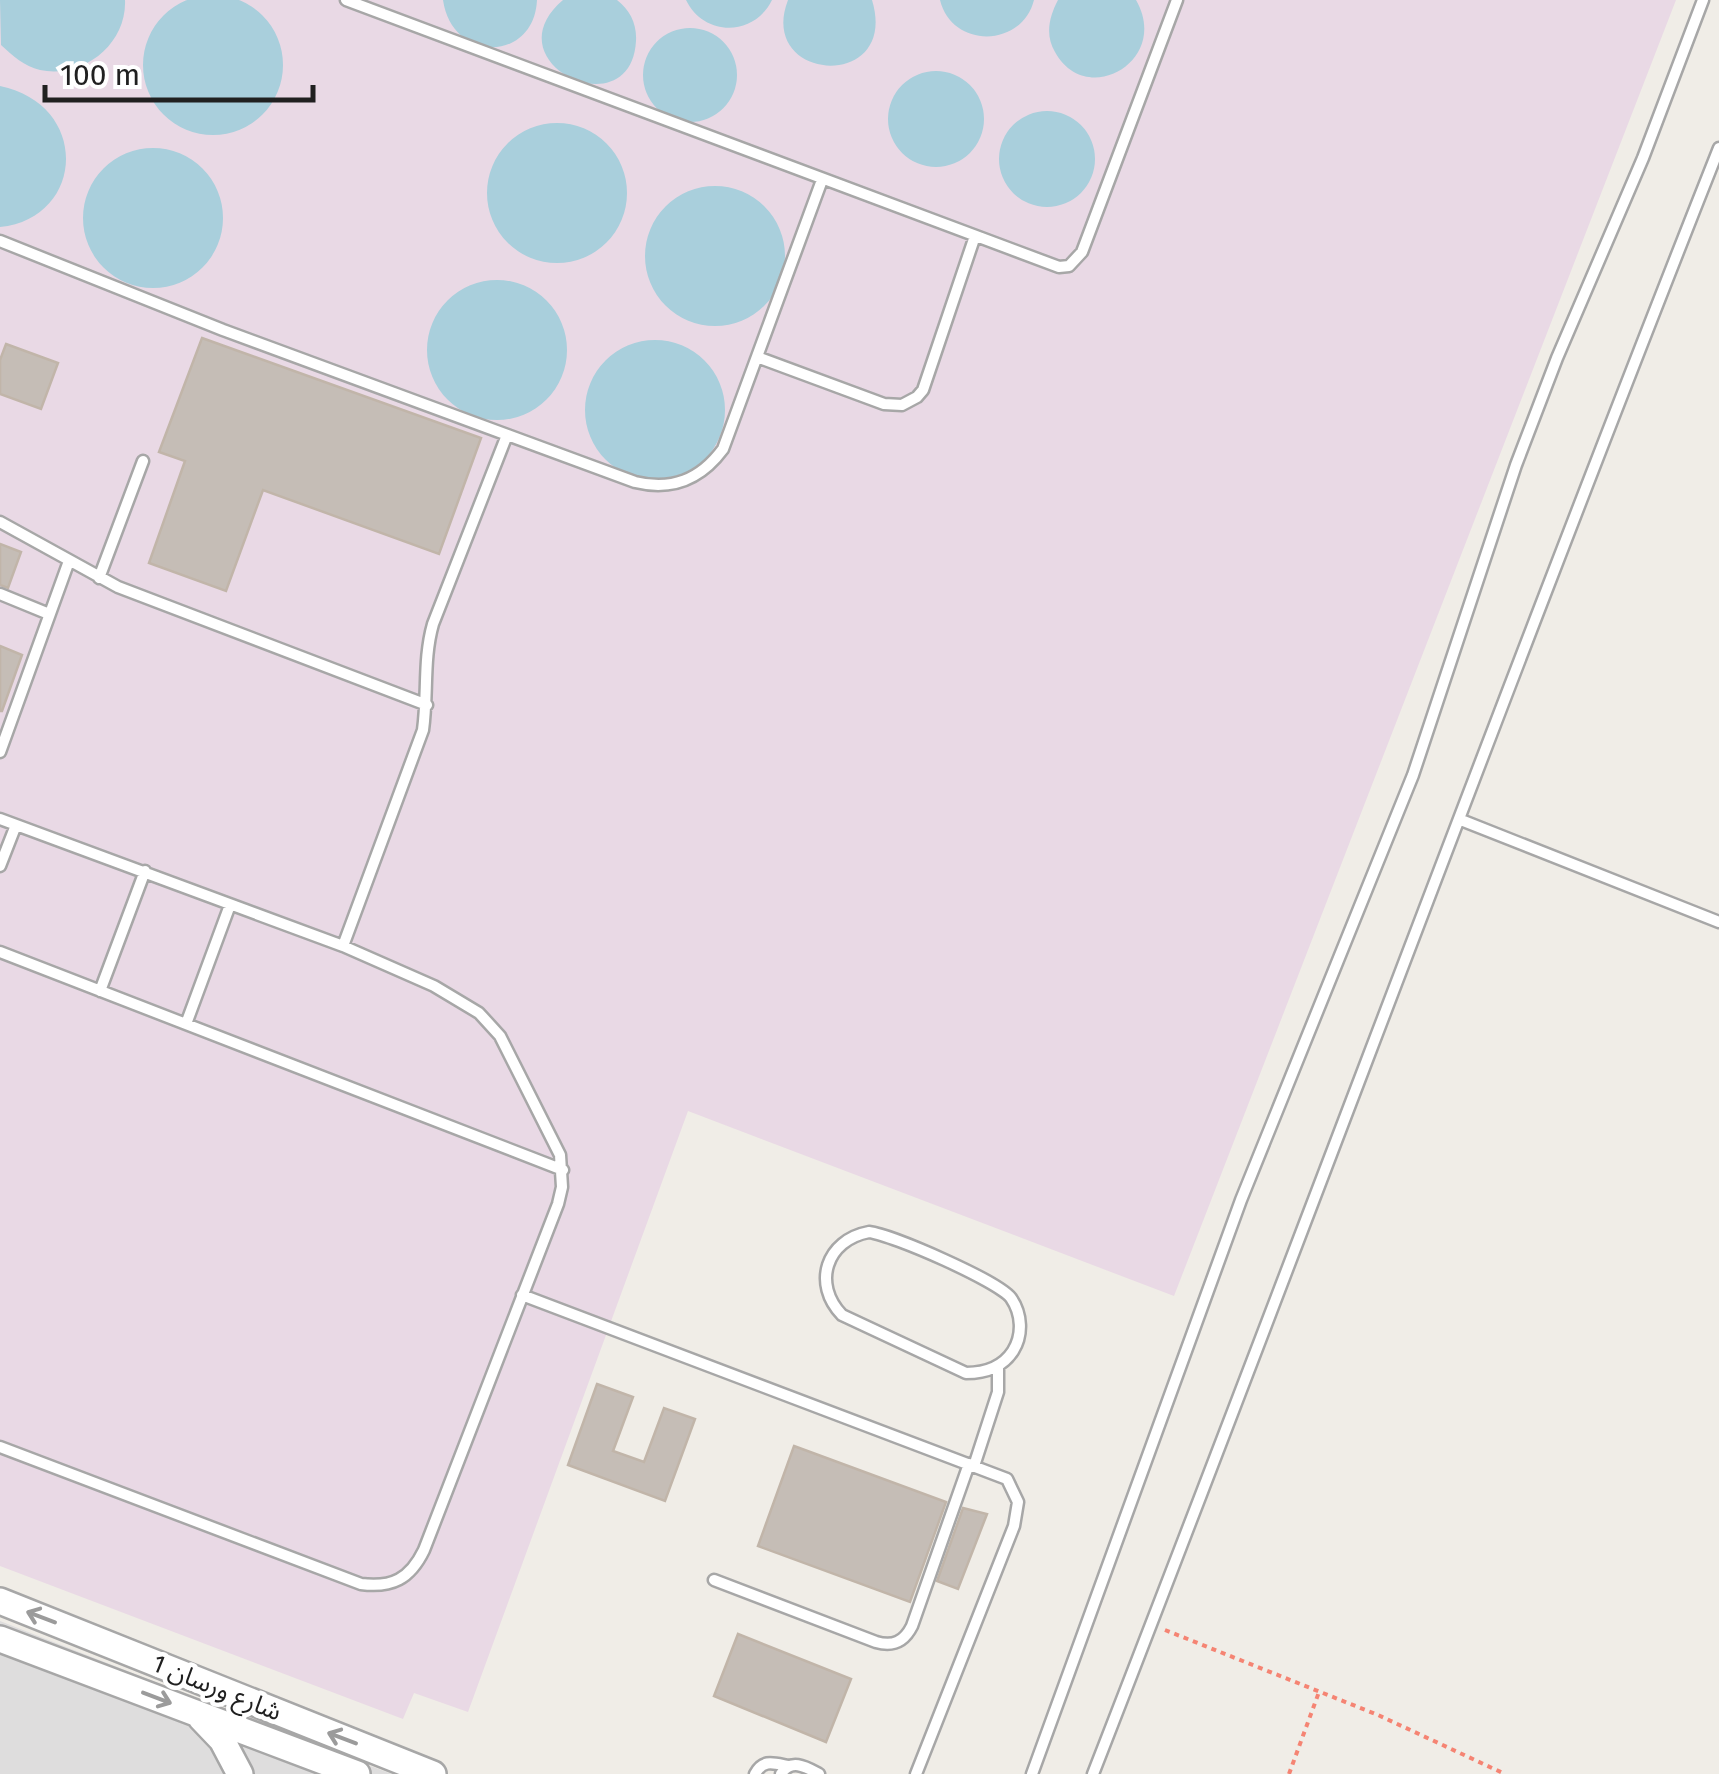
<svg xmlns="http://www.w3.org/2000/svg" width="1719" height="1774" font-family="'Fira Sans','Noto Sans Arabic',sans-serif">
<rect width="100%" height="100%" fill="#f0ede7"/>
<path fill="#dedddd" d="M0 1621 341 1755 392 1774H0Z"/>
<path fill="#e9d9e5" d="M0 0H1676L1174 1296 688 1111 468 1712 414 1693 403 1719 0 1566Z"/>
<path fill="#a9cfdc" d="M143 65a70 70 0 1 1 140 0a70 70 0 1 1-140 0Z
M0 0H125C127 44 83 79 40 70 24 66 13 56 1 45Z
M443 0H537C534 63 452 63 443 0Z
M563 0H617C630 10 637 24 636 41 631 130 489 63 563 0Z
M686 0H772C754 37 704 37 686 0Z
M788 0H872C900 92 756 83 788 0Z
M940 0H1034C1022 48 952 49 940 0Z
M1058 0H1136C1171 61 1086 109 1055 52 1045 35 1049 17 1058 0Z
M643 75a47 47 0 1 1 94 0a47 47 0 1 1-94 0Z
M888 119a48 48 0 1 1 96 0a48 48 0 1 1-96 0Z
M0 86C91 105 85 218 0 227Z
M999 159a48 48 0 1 1 96 0a48 48 0 1 1-96 0Z
M487 193a70 70 0 1 1 140 0a70 70 0 1 1-140 0Z
M83 218a70 70 0 1 1 140 0a70 70 0 1 1-140 0Z
M645 256a70 70 0 1 1 140 0a70 70 0 1 1-140 0Z
M427 350a70 70 0 1 1 140 0a70 70 0 1 1-140 0Z
M585 410a70 70 0 1 1 140 0a70 70 0 1 1-140 0Z"/>
<path fill="#c5bdb6" stroke="#c1b5a9" stroke-width="2.5" d="M202 338 481 438 439 554 263 490 226 591 149 563 185 461 159 452Z
M6 344 58 363 41 409 0 394V360Z
M0 544 21 552 8 588 0 585Z
M0 646 22 655 2 711H0Z
M597 1384 633 1397 613 1451 644 1462 664 1408 695 1419 665 1501 568 1465Z
M794 1446 946 1502 910 1602 758 1546Z
M963 1508 987 1514 958 1589 937 1581Z
M738 1634 851 1679 826 1742 714 1696Z"/>
<g fill="none" stroke-linecap="round" stroke-linejoin="round">
<g stroke="#a7a7a7" stroke-width="15">
<path id="service" d="M346 0 1059 267 1069 266 1082 252 1177 0
M0 241 223 330 635 482C672 491 700 480 723 449L822 180
M757 357 884 404 902 405 917 397 923 390 975 236
M0 522 118 587 427 705
M99 578 143 461
M0 594 49 614
M0 752 69 561
M0 819 343 946 434 986 479 1013 500 1036 560 1155 562 1187 558 1204 424 1550C410 1579 392 1588 361 1584L0 1447
M1461 820 1719 922
M0 866 16 825
M343 946 423 730C428 694 423 659 433 624L507 435
M0 952 563 1170
M100 991 145 871
M186 1024 230 905
M869 1232C893 1235 998 1281 1011 1298 1022 1314 1023 1335 1013 1351 1002 1368 985 1373 966 1373L842 1315C812 1284 826 1240 869 1232Z
M522 1295 1007 1479 1018 1502 1014 1526 916 1774
M974 1466 998 1392V1366
M714 1580 876 1642C893 1647 904 1642 912 1626L969 1464
M755 1774C763 1759 773 1763 788 1766
M781 1774C791 1758 806 1767 819 1774
M1032 1774 1241 1200 1413 775 1516 465 1557 358 1643 158 1703 0
M1093 1774C1304 1233 1505 688 1719 148"/>
</g>
<g stroke="#a7a7a7" stroke-width="30">
<path id="tertiary" d="M0 1601 433 1774
M0 1639 357 1774
M201 1718 222 1740 240 1774"/>
</g>
<path stroke="#f58473" stroke-width="4" stroke-dasharray="5 5" stroke-linecap="butt" d="M1165 1630 1378 1715 1505 1774
M1289 1774 1319 1692"/>
<use href="#service" stroke="#fff" stroke-width="10"/>
<use href="#tertiary" stroke="#fff" stroke-width="25"/>
</g>
<defs><path id="oneway-shaft" d="M-6 0H5M1.5-3L5.5 0L1.5 3" fill="none" stroke-width="1.6" stroke-linecap="round" stroke-linejoin="round" transform="scale(2.5)"/></defs>
<g stroke="#9b9b9b">
<use href="#oneway-shaft" transform="translate(41 1617) rotate(-159)"/>
<use href="#oneway-shaft" transform="translate(157 1698) rotate(21)"/>
<use href="#oneway-shaft" transform="translate(342 1738) rotate(-159)"/>
</g>
<g text-anchor="middle" dominant-baseline="central" stroke-width="9" stroke-linejoin="round" paint-order="stroke">
<g font-size="25" fill="#202020" stroke="#fff">
<text transform="translate(217 1688) rotate(22)">شارع ورسان 1</text>
</g>
</g>
<path d="M45 85v15h268v-15" fill="none" stroke="#202020" stroke-width="5"/>
<text x="60" y="85" font-size="30" fill="#202020" stroke="#ffffff" stroke-width="8" paint-order="stroke">100 m</text>
</svg>
